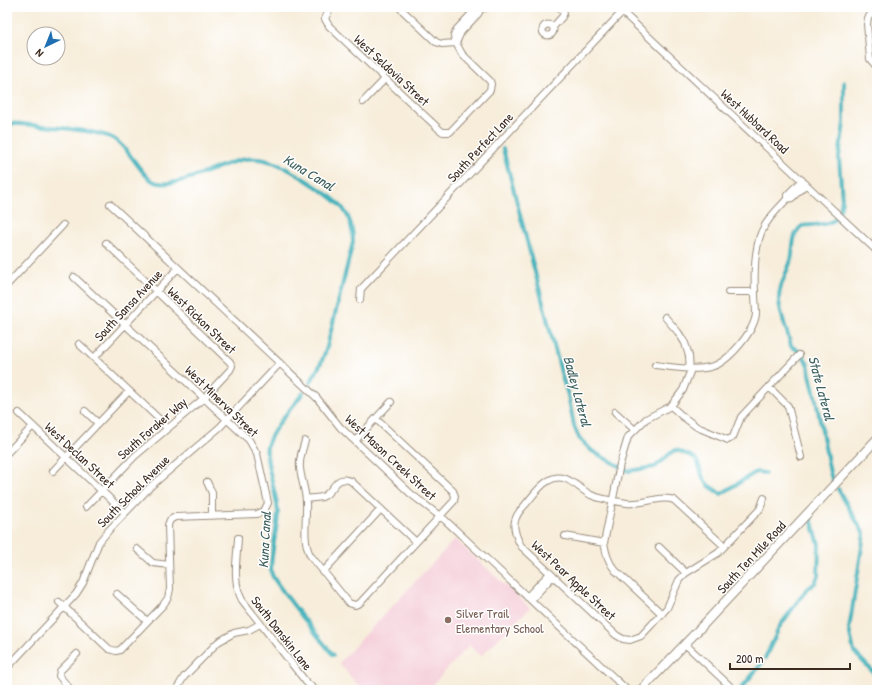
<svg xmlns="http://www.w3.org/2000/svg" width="884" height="697" font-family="'Patrick Hand',sans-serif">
<rect width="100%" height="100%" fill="#fff"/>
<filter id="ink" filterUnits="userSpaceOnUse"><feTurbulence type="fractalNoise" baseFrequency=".025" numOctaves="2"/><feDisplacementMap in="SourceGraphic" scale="8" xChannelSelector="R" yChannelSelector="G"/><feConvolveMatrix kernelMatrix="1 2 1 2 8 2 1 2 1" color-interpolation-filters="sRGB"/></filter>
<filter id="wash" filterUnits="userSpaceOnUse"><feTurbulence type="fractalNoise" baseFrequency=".012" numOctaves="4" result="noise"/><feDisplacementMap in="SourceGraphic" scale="16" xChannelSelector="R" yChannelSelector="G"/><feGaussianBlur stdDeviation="0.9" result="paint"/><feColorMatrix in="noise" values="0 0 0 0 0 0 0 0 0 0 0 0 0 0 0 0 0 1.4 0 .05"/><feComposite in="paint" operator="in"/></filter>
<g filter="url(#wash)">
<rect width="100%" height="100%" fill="#f7edda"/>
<path fill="#f5cfda" d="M455 539 530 608 481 656 469 645 428 690H362L339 663Z"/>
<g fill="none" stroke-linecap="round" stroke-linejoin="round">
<path stroke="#42b2bc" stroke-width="4" d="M7 123C33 125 59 127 85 131 95 133 105 134 114 139 131 149 142 180 158 183 181 187 221 163 245 159 254 158 263 159 272 162 288 168 335 196 344 210 351 219 353 231 353 242L327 347 321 363 310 383
M502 128V122
M503 149 563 380 568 395 574 426 579 438 592 451 628 471 655 467 673 451 677 450 695 458 698 463 703 478 708 485 721 494 756 472 765 473
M840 210 842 200 839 157 844 123V82
M303 393C292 408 272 428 267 446 264 460 277 494 278 512 278 528 268 563 272 575 276 583 283 591 288 598 302 617 318 636 333 655
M833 481 830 473 817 405 808 365 802 353 791 346C788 333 780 314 779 301 778 287 787 273 791 260 794 249 791 234 802 226 813 224 827 227 836 218
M838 489 864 534 849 629 854 652 877 676
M765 658 780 626 806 590 815 583 818 576 819 544 811 519
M740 690 762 663"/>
</g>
</g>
<g filter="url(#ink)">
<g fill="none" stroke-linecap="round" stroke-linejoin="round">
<g stroke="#998c7c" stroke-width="8">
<path id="minor" d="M333 7 328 12 325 19 329 26 440 130 443 132H450L490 90 491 84 490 81 462 54 456 43 442 44 436 42 399 7
M617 7 877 251
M876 7 868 18 867 24 870 59 877 67
M481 9 478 14 461 32 456 43 454 36 457 29 475 10 488 7
M542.5 30a5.5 5.5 0 1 1 11 0a5.5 5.5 0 1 1-11 0Z
M553 27 562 17 564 13 560 7
M363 102 385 79
M802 180 787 195V199L792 198 806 184
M110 204 317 398 340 427 411 494 445 520 627 690
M7 285 63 225
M728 292H755
M360 300 361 289 622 12 629 7
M79 344 159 419 167 429
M94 358 178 268
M655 365C671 367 694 371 710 367 727 364 754 332 756 314 756 307 755 300 755 293 754 273 754 252 761 233 767 219 777 210 787 199
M769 387 788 406 801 457
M671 406 682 416 697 427 728 440 733 437 741 417 799 355
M85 411 98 423
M615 412 635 430
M19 413 125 513
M305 441C302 450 299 459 300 468 301 480 306 491 306 502 307 520 302 539 310 555L349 603 355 605 360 603 454 501 455 496 453 491 376 419
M355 441 391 402
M7 453 33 426
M53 471 129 391
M207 482 212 493V516
M306 499C311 498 318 498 322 497 335 492 334 474 351 481L416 542
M86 507 135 456 204 398 230 370 232 366 230 362 106 243
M565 536 604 543
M238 538C237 559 232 581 242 600L306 682 315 690
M724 546 674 500C659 495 643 505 627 503 615 501 602 500 591 495 577 488 565 470 548 481 539 486 532 497 525 505 511 519 512 529 521 546L616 635 623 639 630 640 641 636 667 608 679 580 686 573 718 553 760 509 764 498
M659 547 686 573
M137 549 153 563 169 565
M323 572 381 509
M117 594 147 621
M527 597 550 573
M531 600 553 576
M59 602 109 649 116 651 120 650 163 605 168 598 170 589 168 525 170 520 175 517 257 514 264 511 268 503 257 454 249 440 74 277
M662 614 615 570C608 562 606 553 604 543L620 464 628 437 646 419 671 406 683 390 690 372 689 356 685 343 678 332 665 317
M685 644 734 690
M7 668 76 594 83 583 99 542 109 530 151 486 220 427 280 363
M71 690 59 676 60 671 77 654
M176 690 184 677 218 642 234 633 249 630 260 624"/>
</g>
<g stroke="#998c7c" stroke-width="10">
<path id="major" d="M641 690 706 622 877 439"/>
</g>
<use href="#minor" stroke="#fff" stroke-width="6"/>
<use href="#major" stroke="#fff" stroke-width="8"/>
</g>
</g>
<circle fill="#8d6e63" stroke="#fff" stroke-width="1.5" cx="448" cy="620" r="4"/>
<g text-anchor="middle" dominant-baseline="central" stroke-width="3" stroke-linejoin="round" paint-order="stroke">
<g font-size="13" fill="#3b2a1e" stroke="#fff">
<text transform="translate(392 70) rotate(43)">West Seldovia Street</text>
<text transform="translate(755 121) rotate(43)">West Hubbard Road</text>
<text transform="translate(480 147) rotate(-47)">South Perfect Lane</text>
<text transform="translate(128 305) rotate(-47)">South Sansa Avenue</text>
<text transform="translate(202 320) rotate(44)">West Rickon Street</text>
<text transform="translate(222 401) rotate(44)">West Minerva Street</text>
<text transform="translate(152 428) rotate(-41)">South Foraker Way</text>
<text transform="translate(80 455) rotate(43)">West Declan Street</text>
<text transform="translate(391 457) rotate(43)">West Mason Creek Street</text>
<text transform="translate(133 491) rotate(-45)">South School Avenue</text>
<text transform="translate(751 557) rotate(-47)">South Ten Mile Road</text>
<text transform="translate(574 580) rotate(43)">West Pear Apple Street</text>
<text transform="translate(282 633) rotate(52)">South Danskin Lane</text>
</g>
<g font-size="13" fill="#785e54" stroke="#fff" text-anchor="start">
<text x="456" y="613">Silver Trail<tspan x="456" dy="15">Elementary School</tspan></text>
</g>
<g font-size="14" font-style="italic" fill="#3e605d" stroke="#fff">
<text transform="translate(309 172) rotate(31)">Kuna Canal</text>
<text transform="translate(822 388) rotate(75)">State Lateral</text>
<text transform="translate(578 391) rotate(75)">Badley Lateral</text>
<text transform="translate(264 540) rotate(-87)">Kuna Canal</text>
</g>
</g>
<rect width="884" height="697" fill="none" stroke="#fff" stroke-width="24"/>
<g transform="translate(46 46) rotate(223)"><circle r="19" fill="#ffffff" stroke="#b1aaa5"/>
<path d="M0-3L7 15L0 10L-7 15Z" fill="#1f6fb2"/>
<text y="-6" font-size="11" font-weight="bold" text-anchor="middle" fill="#3b2a1e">N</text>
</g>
<path d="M730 663v6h120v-6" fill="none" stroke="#3b2a1e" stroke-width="2"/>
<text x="736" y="663" font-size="12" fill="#3b2a1e" stroke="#ffffff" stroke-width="3" paint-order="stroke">200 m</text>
</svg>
